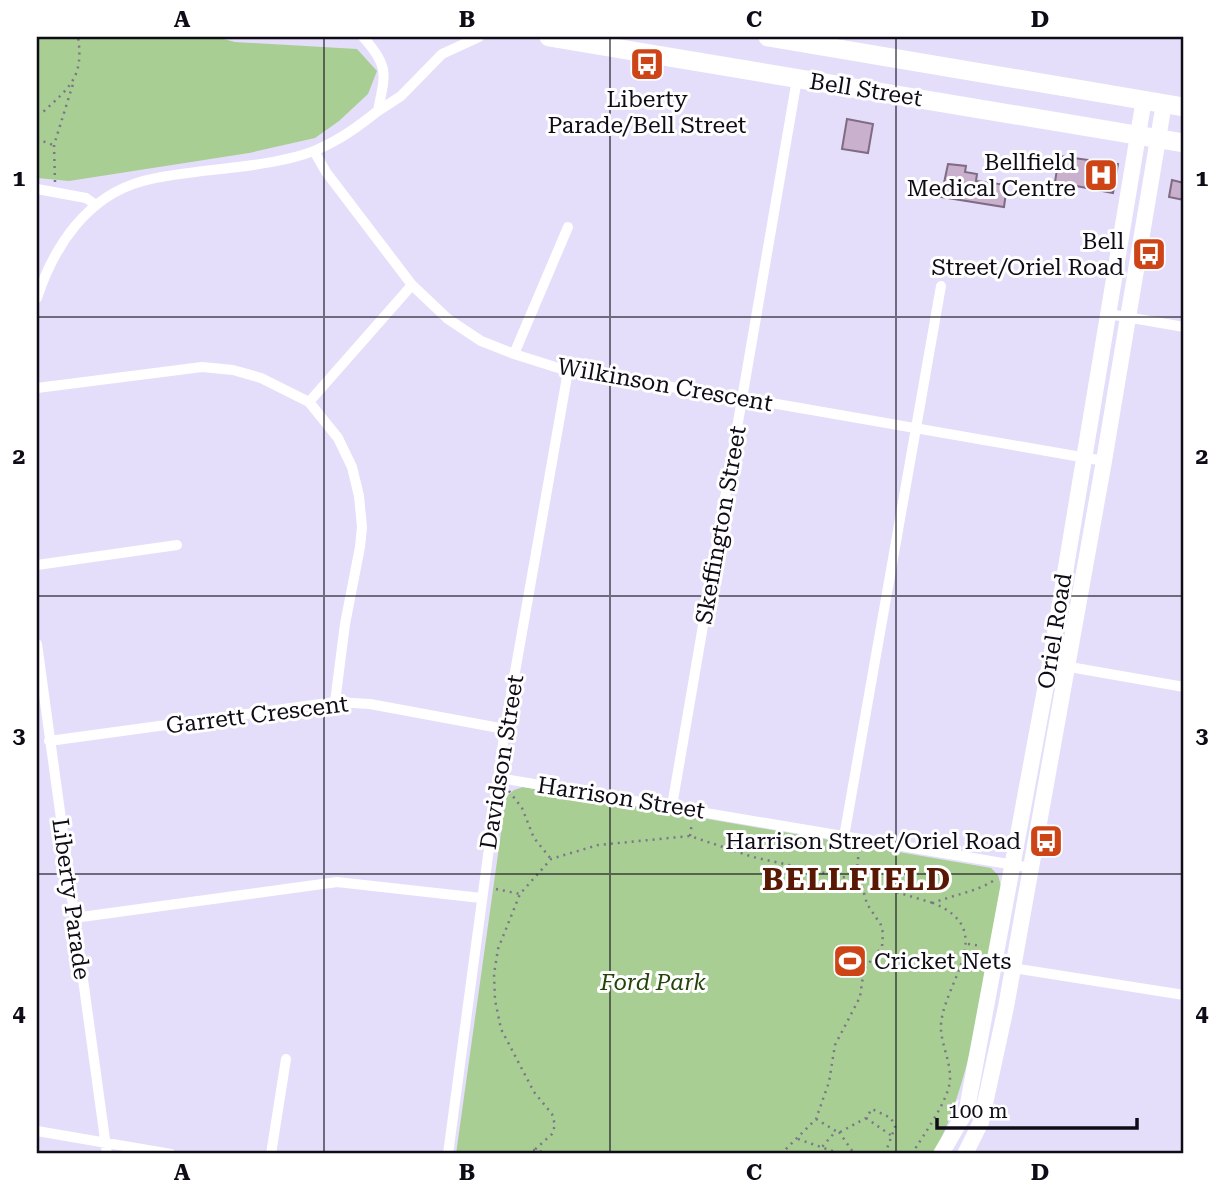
<svg xmlns="http://www.w3.org/2000/svg" width="1221" height="1191" font-family="'Roboto Serif',serif">
<rect width="100%" height="100%" fill="#e4defa"/>
<path fill="#a8ce93" d="M37 37H216L235 42 357 49 377 71 368 94 339 121 315 138 249 153 69 181 37 178Z
M523 787 991 868 998 875 1001 886C984 975 975 1072 934 1154H456L506 797 514 790Z"/>
<path fill="#c9b1ce" stroke="#806a84" stroke-width="2" d="M847 119 873 124 868 153 842 149Z
M1059 156 1118 164 1113 193 1055 182Z
M948 164 966 166 965 172 977 174 976 181 1007 185 1004 207 941 197Z
M1172 180 1184 183V200L1169 197Z"/>
<g fill="none" stroke-linecap="round" stroke-linejoin="round">
<path stroke="#7b768a" stroke-width="2.5" stroke-dasharray="2 5" stroke-linecap="butt" d="M37 114 43 112C70 87 84 77 78 37
M37 139 53 145
M55 182 54 145 73 84
M509 791 522 808 534 838 551 859
M690 836 692 822
M856 880 859 849
M496 889 520 894
M968 944 982 946
M866 1118 892 1136
M816 1119 836 1131 822 1147 820 1154
M839 1132 853 1152 860 1154
M840 1132 866 1118 872 1109 891 1118 895 1127 885 1154
M798 1139 841 1154
M533 1150 555 1154
M530 1154 552 1134 555 1125 552 1114 534 1092 501 1029 495 1000 494 974 498 949 520 894 551 859 598 845 690 836 753 857 856 880 933 903
M781 1154 816 1119 829 1082 835 1045 860 997 864 969 882 947 883 933 881 925 867 904 861 882
M912 1154C923 1135 951 1098 950 1077 950 1059 940 1042 941 1024 945 980 999 930 933 903 953 895 975 892 993 881"/>
<path stroke="#fff" stroke-width="10" d="M363 37C390 67 385 74 378 111
M378 111 401 96 442 54 479 37
M314 151 326 172 412 285 448 319 481 341 514 354 568 371 743 398 1104 461
M37 189 86 198 96 205
M37 298C54 246 87 196 143 181 174 173 207 171 238 167 264 164 292 160 316 150 340 140 359 126 379 110
M1109 314 1184 327
M514 354 568 227
M37 388 202 367 233 370 261 378 309 402 338 438 352 467 359 496 362 527 360 547 345 624 335 702
M309 402 412 285
M37 565 177 545
M37 644 107 1154
M1064 666 1184 687
M49 741 335 702 370 704 505 729
M499 778 1032 868
M672 806 797 79
M844 837 941 286
M74 918 337 882 481 898
M994 965 1184 995
M37 1131 171 1154
M271 1154 286 1059
M448 1154 505 729 568 371"/>
<path stroke="#fff" stroke-width="16" d="M941 1154 967 1109 1050 663 1144 99
M965 1154 981 1122 1006 1007 1104 461 1164 103"/>
<path stroke="#fff" stroke-width="19" d="M549 37 1184 143
M768 37 1184 107"/>
</g>
<path fill="none" stroke="#0f0c17" stroke-width="2" stroke-opacity="0.55" d="M324 37V1154M610 37V1154M896 37V1154M37 317H1184M37 596H1184M37 874H1184"/>
<defs>
<g id="bus-square" transform="scale(1.75)"><rect x="-9" y="-9" width="18" height="18" rx="4" fill="#cd4517" stroke="#fff"/><path d="M-5-6H5V4H4V6H2V4H-2V6H-4V4H-5ZM-3.5-4V0h7V-4ZM-3.5 1.2v1.5H-2V1.2ZM2 1.2v1.5H3.5V1.2Z" fill="#fff"/></g>
<g id="hospital-square" transform="scale(1.75)"><rect x="-9" y="-9" width="18" height="18" rx="4" fill="#cd4517" stroke="#fff"/><path d="M-5-5h3v3.5h4V-5h3V5h-3V1.5h-4V5h-3Z" fill="#fff"/></g>
<g id="stadium-square" transform="scale(1.75)"><rect x="-9" y="-9" width="18" height="18" rx="4" fill="#cd4517" stroke="#fff"/><path d="M0-5a6.5 5 0 1 0 0 10a6.5 5 0 1 0 0-10ZM-3.5-1.8h7v3.6h-7Z" fill="#fff"/></g>
</defs>
<g fill-rule="evenodd">
<use href="#bus-square" x="647" y="64"/>
<use href="#hospital-square" x="1101" y="175"/>
<use href="#bus-square" x="1149" y="254"/>
<use href="#bus-square" x="1046" y="841"/>
<use href="#stadium-square" x="850" y="961"/>
</g>
<g text-anchor="middle" dominant-baseline="central" stroke-width="6" stroke-linejoin="round" paint-order="stroke">
<g font-size="23" fill="#0f0c17" stroke="#fff">
<text transform="translate(866 90) rotate(9)">Bell Street</text>
<text transform="translate(665 385) rotate(10)">Wilkinson Crescent</text>
<text transform="translate(721 525) rotate(-80)">Skeffington Street</text>
<text transform="translate(1055 631) rotate(-81)">Oriel Road</text>
<text transform="translate(257 715) rotate(-7)">Garrett Crescent</text>
<text transform="translate(502 762) rotate(-81)">Davidson Street</text>
<text transform="translate(621 798) rotate(9)">Harrison Street</text>
<text transform="translate(71 899) rotate(82)">Liberty Parade</text>
</g>
<g font-size="23" fill="#0f0c17" stroke="#fff" text-anchor="end">
<text x="647" y="99" text-anchor="middle">Liberty<tspan x="647" dy="26">Parade/Bell Street</tspan></text>
<text x="1076" y="162">Bellfield<tspan x="1076" dy="26">Medical Centre</tspan></text>
<text x="1124" y="241">Bell<tspan x="1124" dy="26">Street/Oriel Road</tspan></text>
<text x="1021" y="841">Harrison Street/Oriel Road</text>
<text x="874" y="961" text-anchor="start">Cricket Nets</text>
</g>
<g font-size="23" font-style="italic" fill="#244509" stroke="#fff">
<text x="653" y="982">Ford Park</text>
</g>
<g font-size="30" font-weight="bold" letter-spacing="2" fill="#591803" stroke="#fff">
<text x="857" y="879">BELLFIELD</text>
</g>
</g>
<rect width="1221" height="1191" fill="none" stroke="#ffffff" stroke-width="77"/>
<path d="M937 1118v10h200v-10" fill="none" stroke="#0f0c17" stroke-width="3.5"/>
<text x="948" y="1118" font-size="21" fill="#0f0c17" stroke="#ffffff" stroke-width="5" paint-order="stroke">100 m</text>
<rect x="38" y="38" width="1144" height="1114" fill="none" stroke="#0f0c17" stroke-width="2.5"/>
<g font-size="23" text-anchor="middle" font-weight="bold" fill="#0f0c17">
<text x="182" y="27">A</text>
<text x="467" y="27">B</text>
<text x="754" y="27">C</text>
<text x="1040" y="27">D</text>
<text x="19" y="186">1</text>
<text x="1202" y="186">1</text>
<text x="19" y="464">2</text>
<text x="1202" y="464">2</text>
<text x="19" y="743">3</text>
<text x="1202" y="743">3</text>
<text x="19" y="1021">4</text>
<text x="1202" y="1021">4</text>
<text x="182" y="1180">A</text>
<text x="467" y="1180">B</text>
<text x="754" y="1180">C</text>
<text x="1040" y="1180">D</text>
</g>
</svg>
